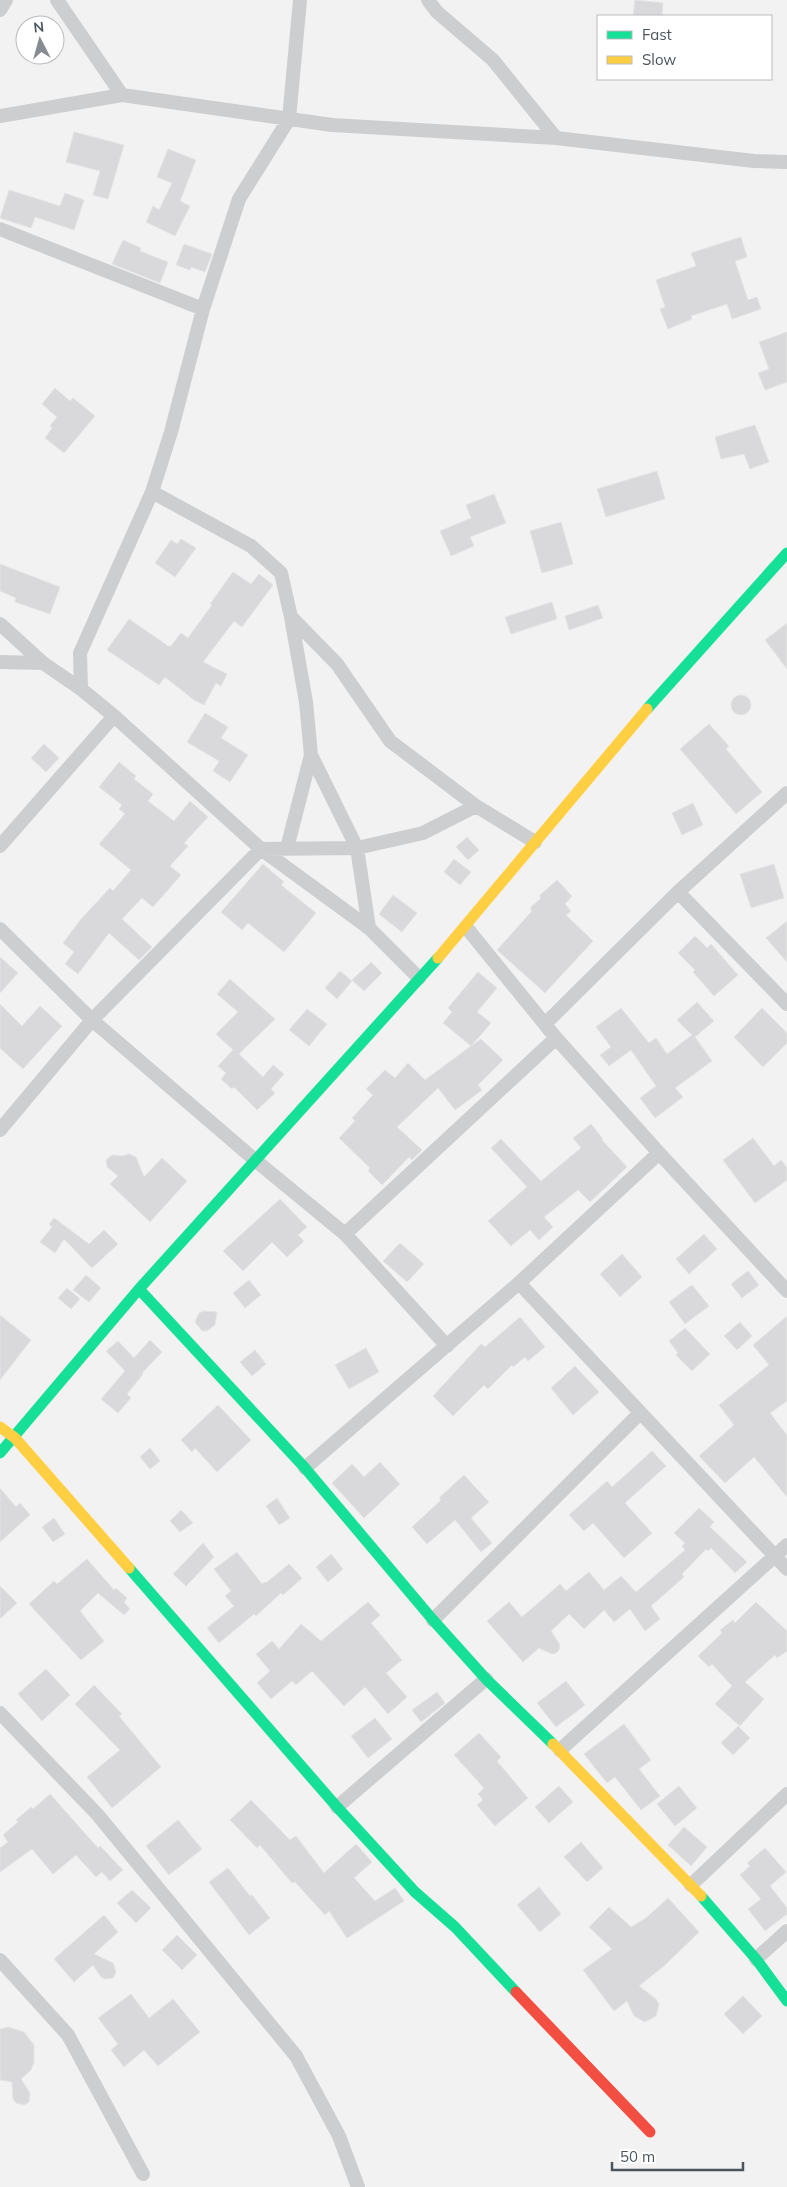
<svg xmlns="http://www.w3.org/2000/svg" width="787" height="2187" font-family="Mulish,sans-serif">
<rect width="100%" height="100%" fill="#f3f2f2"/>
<path fill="#d9d9db" stroke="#e4e4e5" d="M635 0 663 3 662 16H633Z
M74 132 124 145 108 199 93 195 100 171 66 162Z
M168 149 196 160 180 201 190 206 175 236 146 222 153 206 159 210 172 183 157 177Z
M9 190 60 206 65 193 84 200 74 230 35 217 31 228 0 218Z
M741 237 747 257 735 261 748 300 757 297 761 309 732 319 727 304 691 316 692 319 668 329 660 309 665 307 656 280 696 266 691 253Z
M123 240 141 248 140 251 168 262 160 283 112 264Z
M184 244 212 254 205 272 191 267 190 270 176 265Z
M787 332V382L765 390 758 373 769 369 759 342Z
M55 388 70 401 73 398 95 416 64 453 45 438 52 428 50 426 57 417 42 404Z
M755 425 769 462 750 469 744 454 721 459 715 437Z
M657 471 665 499 606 517 597 489Z
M494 494 506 523 470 537 474 546 451 556 440 531 471 518 466 505Z
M561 522 573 564 542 573 530 531Z
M181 539 196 548 175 577 155 563 171 540 177 544Z
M0 564 60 587 50 614 15 602 16 598 0 591Z
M233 572 251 584 259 574 273 585 242 627 234 621 203 662 227 674 221 686 216 683 204 705 194 700 165 677 159 685 107 650 129 619 168 646H171L181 633 188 638 212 605 210 604Z
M552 602 557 619 511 634 505 617Z
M598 605 603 618 569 630 565 616Z
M787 623V669L765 640Z
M731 705a10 10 0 1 1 20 0a10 10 0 1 1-20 0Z
M205 713 228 727 221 738 248 755 230 782 213 771 219 761 187 742Z
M709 724 729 746 726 749 762 792 736 814 680 749Z
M44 744 59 758 46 772 31 758Z
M119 762 136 776 134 779 153 794 148 801 174 821 190 801 208 817 184 843 188 846 170 866 181 875 153 907 142 898 122 919 152 947 139 960 109 933 78 974 65 964 74 952 63 943 81 919 110 888 113 891 131 870 99 844 125 814 119 809 122 805 99 787Z
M693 803 703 825 682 835 672 813Z
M467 837 479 850 468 860 456 847Z
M454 859 471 872 460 885 444 872Z
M263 864 284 882 281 885 316 913 284 952 248 923 242 930 221 912Z
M774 864 784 898 751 908 740 874Z
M557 880 572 896 565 904 571 911 566 915 593 941 545 993 497 950 532 911 530 908 541 898 539 896Z
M393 895 417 913 402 932 379 914Z
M787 921V962L766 938Z
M695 936 707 948 711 944 738 975 714 996 693 972 695 970 678 953Z
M0 957 18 973 0 993Z
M371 962 382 973 364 991 352 980Z
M340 971 352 981 337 999 325 988Z
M478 972 497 988 477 1012 491 1023 471 1046 481 1039 503 1060 478 1085 482 1090 455 1110 438 1088 397 1127 422 1150 412 1160 409 1157 382 1185 368 1171 370 1168 339 1138 355 1121 352 1118 373 1095 366 1089 385 1070 395 1078 408 1063 425 1080 471 1046 443 1023 452 1012 448 1008Z
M230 979 275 1019 239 1054 263 1077 273 1065 284 1074 271 1089 275 1093 257 1110 234 1087 232 1089 221 1079 226 1073 218 1066 233 1050 216 1034 238 1012 217 994Z
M697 1002 714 1021 695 1037 712 1061 675 1088 683 1097 655 1118 640 1098 656 1086 631 1050 609 1066 600 1055 611 1047 596 1027 621 1008 649 1043 656 1038 667 1054 692 1035 677 1020Z
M0 1004 22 1026 40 1006 62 1026 23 1069 0 1048Z
M762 1008 787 1033V1043L763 1067 734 1037Z
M307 1009 327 1024 309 1046 289 1030Z
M591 1124 603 1139 602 1140 627 1167 590 1202 578 1190 544 1217 553 1227 539 1240 530 1230 511 1246 488 1221 527 1187 491 1148 501 1139 541 1181 581 1148 573 1138Z
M753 1138 774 1166 781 1160 787 1168V1180L755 1203 723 1160Z
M129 1154 136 1157 144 1177 162 1158 187 1181 150 1222 110 1184 118 1176 107 1167 106 1160 112 1155 122 1156Z
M280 1199 307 1227 298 1235 304 1241 287 1257 272 1242 243 1271 223 1251Z
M54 1218 89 1244 104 1230 118 1244 92 1268 64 1239 55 1253 40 1242 52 1227 49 1224Z
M704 1234 717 1249 689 1274 676 1259Z
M400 1243 424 1264 407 1282 383 1261Z
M622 1254 642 1277 620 1297 600 1274Z
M748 1271 759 1285 742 1298 731 1284Z
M86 1275 101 1288 89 1302 73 1290Z
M249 1280 261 1295 245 1308 233 1293Z
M692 1285 709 1306 685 1324 669 1302Z
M67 1288 80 1299 71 1309 58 1298Z
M204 1311 217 1312 215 1325 207 1331H202L195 1322 199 1313Z
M0 1315 31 1340 0 1380Z
M787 1316V1401L770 1413 787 1435V1497L754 1457 725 1483 699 1456 734 1425 719 1405 769 1365 753 1345Z
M520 1317 545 1347 528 1361 525 1357 513 1367 512 1365 488 1389 484 1385 453 1416 433 1396 481 1344 485 1347Z
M740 1322 752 1336 737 1350 724 1336Z
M685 1328 710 1354 692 1371 676 1355 678 1353 669 1341Z
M150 1340 162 1352 142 1373 143 1374 127 1394 131 1398 118 1413 101 1399 125 1371 106 1351 118 1341 134 1358Z
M366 1348 379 1372 349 1389 335 1365Z
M255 1350 266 1364 252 1376 240 1362Z
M575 1366 599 1392 573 1415 551 1388Z
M218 1405 251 1440 217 1472 195 1448 192 1452 181 1440Z
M150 1448 160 1461 150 1469 140 1457Z
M652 1451 666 1466 625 1503 652 1533 624 1558 593 1523 584 1531 569 1515 607 1481 612 1487Z
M380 1462 400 1484 364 1518 332 1483 352 1464 364 1477Z
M464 1475 489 1502 471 1518 492 1543 481 1552 455 1520 427 1544 412 1527 441 1500 439 1498Z
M0 1488 16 1507 20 1503 30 1515 0 1542Z
M277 1498 290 1518 279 1525 266 1506Z
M699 1508 714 1522 710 1527 747 1562 735 1573 711 1548 708 1551 706 1549 682 1574 684 1577 651 1606 660 1619 645 1631 630 1609 614 1622 604 1610 584 1629 569 1614 551 1631 560 1645 559 1650 556 1653 552 1654 539 1648 523 1662 487 1621 509 1602 522 1617 560 1584 566 1591 589 1572 604 1590 621 1576 636 1592 685 1550 682 1546 685 1543 674 1533Z
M181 1510 193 1523 180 1532 170 1521Z
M54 1518 65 1534 53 1542 42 1527Z
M203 1543 214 1557 186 1586 173 1574Z
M237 1552 262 1584 265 1582 266 1583 289 1564 302 1578 283 1595 281 1593 256 1616 254 1614 219 1643 207 1628 234 1606 225 1596 231 1591 214 1569Z
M331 1554 343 1569 328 1582 316 1567Z
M87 1559 114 1590 116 1588 127 1598 124 1602 130 1609 124 1615 98 1593 80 1611 104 1641 81 1660 29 1604 54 1581 57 1584Z
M0 1586 17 1603 0 1619Z
M368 1602 380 1615 371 1623 402 1660 386 1673 407 1697 388 1714 365 1687 344 1706 312 1671 296 1685 292 1681 271 1699 257 1683 270 1671 256 1654 272 1641 279 1649 301 1624 321 1641Z
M756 1602 787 1631V1651L777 1658 775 1655 745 1682 764 1699 740 1726 715 1704 732 1686 712 1664 709 1667 698 1656 722 1633 720 1630 733 1620 735 1623Z
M46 1669 70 1695 42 1721 18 1694Z
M566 1681 585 1705 556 1727 537 1703Z
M94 1685 122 1714 119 1716 161 1767 112 1808 87 1777 120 1750 75 1704Z
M437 1692 445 1703 421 1722 412 1710Z
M375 1718 392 1739 368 1758 351 1736Z
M624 1724 651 1760 639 1769 660 1796 641 1810 615 1777 607 1783 584 1754Z
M738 1726 750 1738 733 1755 721 1743Z
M479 1733 501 1757 497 1761 528 1798 495 1826 477 1805 483 1800 478 1794 484 1788 454 1755Z
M559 1786 573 1802 549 1823 535 1807Z
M679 1786 697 1808 675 1826 657 1804Z
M50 1794 98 1848 100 1846 123 1870 110 1881 102 1872 96 1877 76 1855 53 1874 32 1849 0 1872V1848L8 1842 3 1835 18 1822 16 1820 31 1807 33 1809Z
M251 1800 290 1840 296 1836 324 1873 356 1844 372 1862 354 1878 375 1901 395 1888 404 1901 347 1938 329 1911 325 1915 295 1882 292 1883 260 1845 257 1848 230 1820Z
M178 1820 202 1849 169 1875 146 1846Z
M684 1827 707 1847 691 1866 668 1845Z
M581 1842 603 1868 587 1882 564 1857Z
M765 1848 786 1872 770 1886 787 1908V1914L765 1931 748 1909 761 1899 740 1875 750 1866 747 1863Z
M228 1868 250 1896 252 1895 270 1918 249 1935 209 1882Z
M539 1887 561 1914 540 1932 517 1905Z
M132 1890 151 1908 136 1923 117 1903Z
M668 1898 699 1932 665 1965 639 1986 656 1999 659 2004 656 2016 645 2022 634 2016 627 2001 614 2011 583 1970 612 1949 589 1927 609 1907 631 1927 646 1918Z
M104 1915 118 1932 94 1954 113 1963 116 1972 113 1978 105 1979 101 1977 93 1965 74 1982 54 1959Z
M177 1935 197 1955 182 1970 162 1950Z
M131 1994 149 2018 173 1999 200 2032 158 2066 144 2050 124 2067 111 2050 118 2044 98 2018Z
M743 1996 762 2016 743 2034 724 2014Z
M8 2027 24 2032 34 2045V2062L31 2070 21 2079 30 2093 29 2102 24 2105 16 2103 13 2099 12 2082 0 2080V2029Z"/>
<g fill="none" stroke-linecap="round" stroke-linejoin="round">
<path stroke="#ccced0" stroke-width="14" d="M57 0 122 95
M428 0 437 12 493 60 556 138
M0 10 6 0
M0 116 122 95 332 125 556 138 754 161 787 162
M0 229 203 309 171 432 152 492 80 653 81 689
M203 309 239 199 289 119 300 0
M152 492 251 546 281 573 291 617 337 664 390 741 476 806 535 842
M0 624 43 663 81 689 114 716 261 849 369 928 419 978
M0 662 43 663
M311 755 357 848 369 928
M0 846 114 716
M287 848 311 755 306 702 291 617
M678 892 787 1004
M466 927 556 1038 659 1153 787 1291
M0 929 92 1020 255 1160 345 1234 447 1346
M545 1024 678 892 787 793
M0 1130 92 1020 261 849 357 848 423 833 476 806
M345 1234 556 1038
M519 1283 787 1569
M305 1468 519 1283 659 1153
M433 1620 640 1413
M0 1713 97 1814 296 2056 339 2136 358 2187
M560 1750 787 1545
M337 1807 486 1679
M691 1885 787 1794
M756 1959 787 1931
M0 1960 68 2035 143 2174"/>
<path stroke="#16e098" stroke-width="11" d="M647 709 787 553
M139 1289 305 1468 433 1620 486 1679 553 1744
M0 1453 139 1289 438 958
M129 1568 337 1807 415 1892 455 1927 516 1992
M701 1896 756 1959 787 2001"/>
<path stroke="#ffcf43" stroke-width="11" d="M438 958 647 709
M0 1427 15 1438 129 1568
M553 1744 701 1896"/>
<path stroke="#f24e42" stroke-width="11" d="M516 1992 650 2132"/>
</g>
<rect x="597" y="15" width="175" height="65" fill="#ffffff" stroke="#b7bbbe"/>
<rect x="607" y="31" width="25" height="8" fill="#16e098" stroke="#b7bbbe"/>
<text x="642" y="40" font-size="15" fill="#4b555d">Fast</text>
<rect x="607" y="56" width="25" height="8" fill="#ffcf43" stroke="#b7bbbe"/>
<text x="642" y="65" font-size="15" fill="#4b555d">Slow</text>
<g transform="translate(40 40) rotate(354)"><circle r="24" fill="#ffffff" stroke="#b7bbbe"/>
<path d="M0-4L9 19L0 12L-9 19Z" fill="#868c91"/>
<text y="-8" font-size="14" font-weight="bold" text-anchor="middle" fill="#4b555d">N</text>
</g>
<path d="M612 2162v8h131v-8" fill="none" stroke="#4b555d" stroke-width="2.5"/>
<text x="620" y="2162" font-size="15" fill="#4b555d" stroke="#ffffff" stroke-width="4" paint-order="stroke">50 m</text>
</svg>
